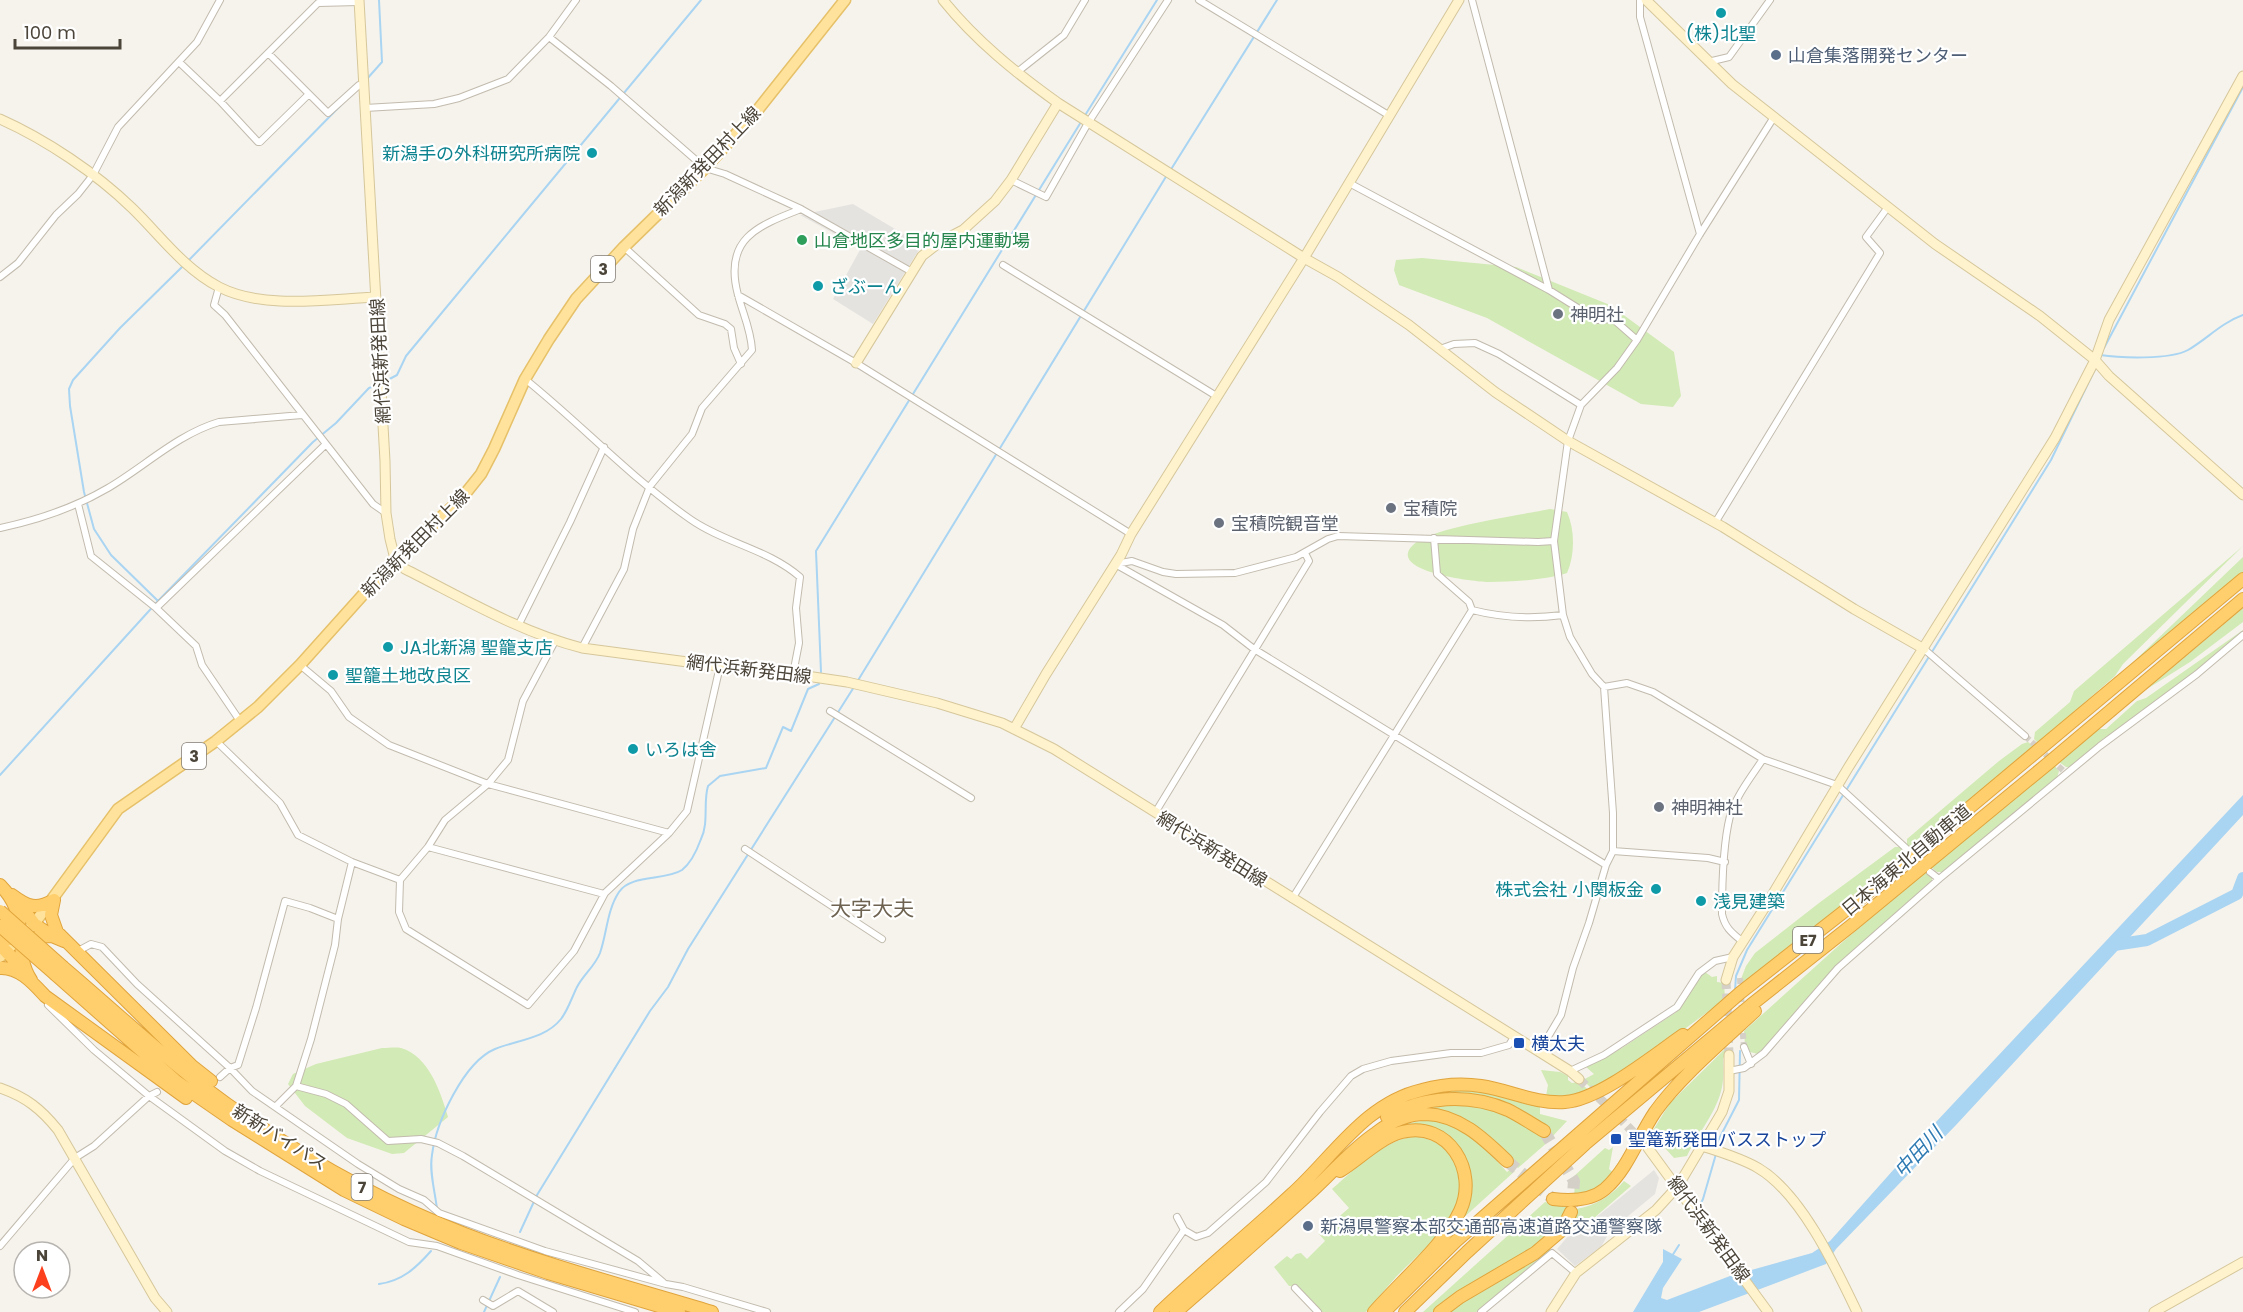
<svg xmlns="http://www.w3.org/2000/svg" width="2243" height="1312" font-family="Poppins,'Noto Sans JP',sans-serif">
<rect width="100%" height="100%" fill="#f6f3ec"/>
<path fill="#d2eab5" d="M1422 258 1516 267 1610 305 1674 352 1681 396 1673 407 1641 404 1487 318 1399 285 1394 270 1396 260Z
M1550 509 1567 512C1575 530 1575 555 1567 573 1545 580 1512 582 1489 582 1477 582 1385 572 1413 545 1431 527 1521 515 1550 509Z
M2243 546 2123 664 2115 676 2084 703 2081 709 2039 744 2034 739 2035 732 2070 702 2074 691Z
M2243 557V574L2127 668Z
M2243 608V622L2190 662 2147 689Z
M2243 630V633L2195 674 2113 736 2104 738 2071 767H2066L2059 762 2097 729H2106L2137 701 2146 698Z
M2028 742 2035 748 1912 850 1907 846V839L1999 761 2022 744Z
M2054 765 2059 771 2057 778 1944 872H1937L1931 867Z
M1895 847H1899L1907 853 1741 987V979L1746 966 1755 953 1819 903Z
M1927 871 1932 876V882L1839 964 1763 1051 1758 1054 1750 1052 1747 1046H1745L1744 1031 1846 939Z
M1705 972 1712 977 1717 976V982L1724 983 1725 999 1655 1051 1593 1090 1583 1080 1594 1074 1586 1067 1588 1065 1622 1048 1675 1013 1681 1007 1699 976Z
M1727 1047 1728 1056 1723 1058C1723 1067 1724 1078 1722 1087 1717 1112 1698 1133 1687 1156L1674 1158 1655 1137 1648 1147 1645 1143 1670 1103Z
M382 1048C388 1048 396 1047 401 1048 429 1056 441 1093 448 1117L404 1153 392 1154 347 1138 305 1106 288 1084 293 1074 316 1064Z
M1541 1070 1560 1072 1568 1076V1080L1572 1083 1579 1082 1590 1091 1566 1097 1546 1096 1548 1085Z
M1464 1088 1540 1104V1114L1567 1121 1551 1138 1547 1133 1482 1097 1379 1114C1410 1096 1429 1092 1464 1088Z
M1458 1102 1496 1109 1543 1134 1549 1141 1518 1168 1505 1157 1434 1112 1413 1110Z
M1427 1120C1464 1123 1484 1146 1507 1172L1512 1168 1515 1171 1461 1220C1464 1210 1469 1199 1470 1189 1475 1162 1450 1127 1422 1127 1409 1127 1394 1133 1381 1135L1398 1125Z
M1416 1136C1437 1141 1455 1149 1459 1171 1468 1217 1424 1248 1396 1277 1386 1288 1376 1300 1366 1312H1321L1295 1286H1289L1274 1267 1287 1256 1291 1259 1296 1254 1301 1253 1307 1259 1325 1241 1319 1234 1349 1208 1332 1189C1359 1166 1381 1141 1416 1136Z
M1613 1147 1609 1169 1616 1175 1603 1188 1574 1198 1575 1181 1573 1177 1605 1148 1609 1150Z
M1624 1181 1631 1186 1594 1218 1574 1219 1576 1209C1595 1206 1611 1196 1624 1181Z
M1545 1202 1567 1207 1558 1226 1538 1244 1434 1312H1423Z
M1549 1248 1551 1252 1476 1312H1447Z"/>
<path fill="#e5e3e0" d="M853 204 922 245 873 324 833 299 861 248 800 215Z
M1654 1170 1659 1178 1655 1194 1610 1231 1601 1247 1575 1266 1557 1249 1581 1221 1594 1219Z"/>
<path fill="#a9d4f2" d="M2243 795V815L1956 1125 1836 1249 1826 1264 1699 1312H1633L1663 1262V1249L1682 1259 1663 1288 1661 1298 1667 1300 1730 1276 1812 1253 1830 1241 1936 1122Z"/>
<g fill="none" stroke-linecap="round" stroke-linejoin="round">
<path stroke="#a9d4f2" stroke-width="2" d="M366 80 382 62 379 0
M1084 117 1157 0
M1170 171 1277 0
M187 262 343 103
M2104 348 2243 87
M2100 355C2120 358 2170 360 2188 350 2207 339 2221 323 2243 315
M384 382 397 375 406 356 701 0
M158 601 111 555 94 529 84 492 70 406 69 389 73 380 120 328 183 266
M821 672 816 551 1081 122
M857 682 1167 175
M0 775 158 601 313 442 336 423 369 388 379 384
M1735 991 1736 976 1747 950 2051 460 2096 367
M1717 1148 1718 1141 1739 1100 1740 1051
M437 1209C435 1191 429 1172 432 1155 436 1122 464 1062 495 1049 517 1040 545 1039 561 1019 568 1010 572 997 577 987 584 974 595 966 600 953 607 933 607 910 619 892 631 874 665 881 682 870 691 863 697 850 701 839 709 823 703 802 708 786L720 776 766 768 783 727 791 731 808 689 819 684
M1697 1211 1703 1199 1716 1154
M520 1232 537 1195 650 1011 668 987 688 949 854 687
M1672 1256 1679 1245
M379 1284C402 1281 416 1268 431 1251
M484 1312 500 1277"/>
<path stroke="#a9d4f2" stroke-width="12" d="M2114 945 2147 940 2237 894 2243 878"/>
<path stroke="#d4d0c8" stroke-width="6" stroke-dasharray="6 3" stroke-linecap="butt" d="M2025 736 2067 774
M1740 978 1742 1011
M1742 1024 1744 1047"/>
<path stroke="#d4d0c8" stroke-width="9" stroke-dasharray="9 4.5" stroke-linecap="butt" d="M1726 980 1729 1055
M1579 1079 1615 1113 1648 1148"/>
<path stroke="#d4d0c8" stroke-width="12" stroke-dasharray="12 6" stroke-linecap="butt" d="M1544 1131 1574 1181 1572 1208
M1507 1161 1553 1199"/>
<g stroke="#c2bbae" stroke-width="8">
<path id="street" d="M1199 0 1390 116
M1472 0 1549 290
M1640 0V17L1700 234
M549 37 611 86 705 168 725 174 801 209 912 272
M268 53 328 113 359 85H364
M179 62 220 101 318 3 359 2
M1708 62 1729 57 1770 0
M1016 73 1064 35 1085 0
M220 101 258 142H260L309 94
M365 108 434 104 459 98 508 79 549 37 576 0
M1011 180 1046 197 1088 123 1168 0
M1351 184 1549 290 1597 320 1613 319 1637 340
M624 247 699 315 725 324 731 329 734 348 741 364
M1003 265 1218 397
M0 277 18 263 56 215 78 194 93 175 118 127 197 42 220 0
M219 287 214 305 225 315 373 504 386 513
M738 295 856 363 1131 534
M1440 349 1454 344 1475 343 1499 354 1581 405
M525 379C581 424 631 478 690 519 724 543 768 549 800 577L796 608 799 643 793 674
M78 504 91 556 156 608 196 646 202 665 240 721
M1715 523 1880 253 1866 237 1888 207
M0 528C38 520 74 508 108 488 144 467 178 434 219 422L302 415
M1115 564 1223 625 1254 649 1606 865
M1115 564 1132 561 1163 572 1176 574 1235 573 1296 557 1328 539 1338 536 1538 542 1554 541
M156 608 326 444
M1472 610C1503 618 1532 619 1563 615
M518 626 570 522 604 447
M555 641 523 701 508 760 488 784 445 820 428 847 400 880 399 912 406 929 528 1005 574 951 605 893 669 833 687 811 720 666
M582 648 624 569 633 529 650 486 692 434 702 408 752 350C751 330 743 314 738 295 723 239 757 226 801 209
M1924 649 2025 736
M300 665 331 691 349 717 389 745 488 784 669 833
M1604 687 1627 683 1653 692 1763 759 1837 785 1909 851
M830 711 971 798
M216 741 280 803 298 835 352 862 400 880
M1155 813 1309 561 1305 553
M428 847 604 894
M745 849 882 939
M1613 851 1708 858 1725 862
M1930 872 1939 879
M1292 899 1472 610 1469 602 1437 574 1434 538
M1743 942C1732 933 1725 928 1722 914 1722 885 1723 844 1730 816 1736 796 1751 777 1763 759
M78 951 91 944 102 947 137 984 230 1068 252 1091 358 1164 399 1189 424 1200 439 1213 545 1251 666 1284 683 1287 767 1312
M48 1005 94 1050 149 1096 225 1151 260 1171 409 1242 437 1246 518 1275 635 1312
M1744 1047 1751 1064
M1539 1052 1561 1015 1573 968 1589 923 1606 865 1613 851V813L1604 687 1592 674 1570 637 1563 615 1554 541 1568 441 1581 405 1617 368 1637 340 1700 234 1774 117
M1570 1071 1604 1055 1677 1007 1699 973 1715 961 1733 957
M1729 1071 1744 1068 1764 1053 1838 968 1939 879 2100 746 2197 674 2243 635
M220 1077 230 1068 238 1065 256 1008 285 901 310 908 338 919
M296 1086 326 1094 346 1104 388 1141 421 1139 438 1143 463 1156 638 1261 663 1282
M275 1107 296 1086 311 1039 335 945 338 919 352 862
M1177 1217 1184 1230 1196 1237 1208 1233 1266 1182 1320 1112 1351 1076 1363 1069 1391 1061 1451 1053H1481L1509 1045 1514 1037
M0 1246 75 1158 94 1146 149 1096 157 1092
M1295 1288 1318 1312
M483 1300 493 1306 518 1291 553 1312
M1119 1312 1143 1289 1184 1230
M1481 1312 1552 1253 1576 1273"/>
</g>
<g stroke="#d6c79b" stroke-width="11">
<path id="secondary" d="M359 0 385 461 386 513 390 539 395 559 405 569C463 598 519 632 582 648L763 672 793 674 847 682 937 703 1002 723 1054 749 1570 1071 1579 1079
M1459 0 1304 258 1338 277 1409 325 1495 392 1568 441 1723 527 1854 609 1924 649
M1646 0 1732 84 1935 244 2040 316 2095 360 2109 320 2243 76
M0 119C45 139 96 173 132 208 160 235 183 268 219 287 264 310 327 299 376 297
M856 363 922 256 940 242 963 230 995 201 1011 180 1058 103C1016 73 976 41 943 0
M1014 729 1046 674 1121 555 1131 534 1304 258 1058 103
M1726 980 1733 957 1765 907 1848 768 2055 438 2095 360 2109 376 2243 495
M0 1088C26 1097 41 1109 58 1130L155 1298 167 1312
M1702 1146C1720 1152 1741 1158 1758 1168 1801 1193 1836 1268 1857 1312
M1648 1148 1768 1312
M1551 1312 1576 1273 1656 1210 1678 1186 1722 1112 1729 1091V1055
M2154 1312 2243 1262"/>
</g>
<g stroke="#e6c16a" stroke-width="13">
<path id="primary" d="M0 957 34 924 118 809 216 741 258 707 300 665 395 559 461 499 481 474 494 449 525 379 549 339 576 299 624 247 705 168 756 112 845 0"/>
</g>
<g stroke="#e0a43c" stroke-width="14">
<path id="highway" d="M0 885C33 918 11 950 31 980
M12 895C28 907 36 910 54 900
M54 900 51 915 57 932 192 1066 211 1081
M19 903 34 924 52 936
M0 939 52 936 64 941
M0 945 24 970
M63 967C121 1016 178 1071 241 1114 311 1162 386 1204 465 1234 545 1265 629 1287 712 1312
M0 968C19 967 33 983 45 996L186 1098
M56 975 177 1082 232 1120 344 1190 404 1219 461 1243 548 1273 679 1312
M1387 1117C1423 1096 1469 1093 1508 1110 1520 1116 1532 1124 1544 1131
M1340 1171C1358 1160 1381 1137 1402 1132 1448 1120 1479 1171 1460 1211 1445 1244 1399 1283 1374 1312
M1553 1199C1570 1201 1591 1201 1605 1189 1628 1169 1638 1137 1655 1112 1680 1077 1723 1041 1755 1011
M1160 1312C1203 1271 1249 1234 1292 1194 1333 1157 1365 1103 1422 1090 1440 1085 1461 1083 1481 1086 1509 1090 1535 1104 1565 1102 1599 1100 1654 1055 1683 1035
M1176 1312C1222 1272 1267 1232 1312 1191 1333 1172 1352 1149 1376 1133 1390 1122 1408 1114 1426 1114 1460 1115 1485 1140 1507 1161
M1384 1312 1456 1241 1740 993 1865 895 2243 579
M1405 1312 1467 1252 1585 1144 1751 1005 1852 925 2051 761 2243 599
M1440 1312 1460 1297 1535 1253 1562 1230 1571 1212"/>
</g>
<use href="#street" stroke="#fff" stroke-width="6"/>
<use href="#secondary" stroke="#fff3cd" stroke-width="9"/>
<use href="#primary" stroke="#ffe39c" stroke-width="10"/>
<use href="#highway" stroke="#ffcf6e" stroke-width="12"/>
<g stroke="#e0a43c" stroke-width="14" stroke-linecap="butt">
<path id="highway-bridge" d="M0 911 63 967
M0 926 56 975"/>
</g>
<use href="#highway-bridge" stroke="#ffcf6e" stroke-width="12"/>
</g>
<g fill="#0f9aa8" stroke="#fff" stroke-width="2">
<circle cx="1721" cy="13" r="6"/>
<circle cx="592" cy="153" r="6"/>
<circle cx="818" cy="286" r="6"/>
<circle cx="388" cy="647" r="6"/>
<circle cx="333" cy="675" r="6"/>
<circle cx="633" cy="749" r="6"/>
<circle cx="1656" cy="889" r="6"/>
<circle cx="1701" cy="901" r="6"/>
</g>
<g fill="#5c6f8a" stroke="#fff" stroke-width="2">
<circle cx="1776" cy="55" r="6"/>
<circle cx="1308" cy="1226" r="6"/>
</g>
<circle fill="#2e9e5b" stroke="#fff" stroke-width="2" cx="802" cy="240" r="6"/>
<g fill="#6b7280" stroke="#fff" stroke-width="2">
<circle cx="1558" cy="314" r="6"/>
<circle cx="1391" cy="508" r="6"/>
<circle cx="1219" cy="523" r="6"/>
<circle cx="1659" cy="807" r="6"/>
</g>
<g fill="#1a4fb4" stroke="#fff" stroke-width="2">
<rect x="1513" y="1037" width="12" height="12" rx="3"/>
<rect x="1610" y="1133" width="12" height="12" rx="3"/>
</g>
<g text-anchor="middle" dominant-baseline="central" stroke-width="4.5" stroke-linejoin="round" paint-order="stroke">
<g fill="#fff" stroke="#817c74" stroke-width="1.5">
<rect x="591" y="256" width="24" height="26" rx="4.5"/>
<rect x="182" y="743" width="24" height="26" rx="4.5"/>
<rect x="1793" y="927" width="30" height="26" rx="4.5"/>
<rect x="351.5" y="1174" width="21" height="26" rx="4.5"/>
</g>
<g font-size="16" font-weight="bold" fill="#4b4439">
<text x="603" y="269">3</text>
<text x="194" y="756">3</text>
<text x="1808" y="940">E7</text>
<text x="362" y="1187">7</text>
</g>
<g font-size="18" fill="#0d838f" stroke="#fff" text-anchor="start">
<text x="1721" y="33" text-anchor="middle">(株)北聖</text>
<text x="580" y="153" text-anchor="end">新潟手の外科研究所病院</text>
<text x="830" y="286">ざぶーん</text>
<text x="400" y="647">JA北新潟 聖籠支店</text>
<text x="345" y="675">聖籠土地改良区</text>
<text x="645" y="749">いろは舎</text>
<text x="1644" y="889" text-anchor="end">株式会社 小関板金</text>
<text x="1713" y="901">浅見建築</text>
</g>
<g font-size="18" fill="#4e5e75" stroke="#fff" text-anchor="start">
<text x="1788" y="55">山倉集落開発センター</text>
<text x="1320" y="1226">新潟県警察本部交通部高速道路交通警察隊</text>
</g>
<g font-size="18" fill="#4b4439" stroke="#fff">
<text transform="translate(707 161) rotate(-46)">新潟新発田村上線</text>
<text transform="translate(380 361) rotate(-93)">網代浜新発田線</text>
<text transform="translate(415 543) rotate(-45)">新潟新発田村上線</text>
<text transform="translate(749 669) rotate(7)">網代浜新発田線</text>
<text transform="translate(1212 849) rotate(32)">網代浜新発田線</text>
<text transform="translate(1906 860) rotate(-40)">日本海東北自動車道</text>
<text transform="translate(280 1137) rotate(32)">新新バイパス</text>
<text transform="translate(1709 1229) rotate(54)">網代浜新発田線</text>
</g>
<g font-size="18" fill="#27864d" stroke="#fff" text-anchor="start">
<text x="814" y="240">山倉地区多目的屋内運動場</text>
</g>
<g font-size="18" fill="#5b616d" stroke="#fff" text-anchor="start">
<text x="1570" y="314">神明社</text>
<text x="1403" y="508">宝積院</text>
<text x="1231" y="523">宝積院観音堂</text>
<text x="1671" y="807">神明神社</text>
</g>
<g font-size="18" fill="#164399" stroke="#fff" text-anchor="start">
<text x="1531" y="1043">横太夫</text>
<text x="1628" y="1139">聖篭新発田バスストップ</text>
</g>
<g font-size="20" font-style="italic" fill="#2e7ab2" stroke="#fff">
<text transform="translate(1918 1152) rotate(-47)">中田川</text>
</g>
<g font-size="21" fill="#6e6250" stroke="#fff">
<text x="872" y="908">大字大夫</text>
</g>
</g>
<g transform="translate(42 1270)"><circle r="28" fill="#ffffff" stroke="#b7b4b0" stroke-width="1.5"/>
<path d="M0-4.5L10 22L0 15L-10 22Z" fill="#fc3f1d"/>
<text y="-9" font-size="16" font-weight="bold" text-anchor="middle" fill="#4b4439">N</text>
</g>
<path d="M15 39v9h105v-9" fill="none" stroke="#4b4439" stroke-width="3"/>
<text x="24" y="39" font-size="18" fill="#4b4439" stroke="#ffffff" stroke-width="4.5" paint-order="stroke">100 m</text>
</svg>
